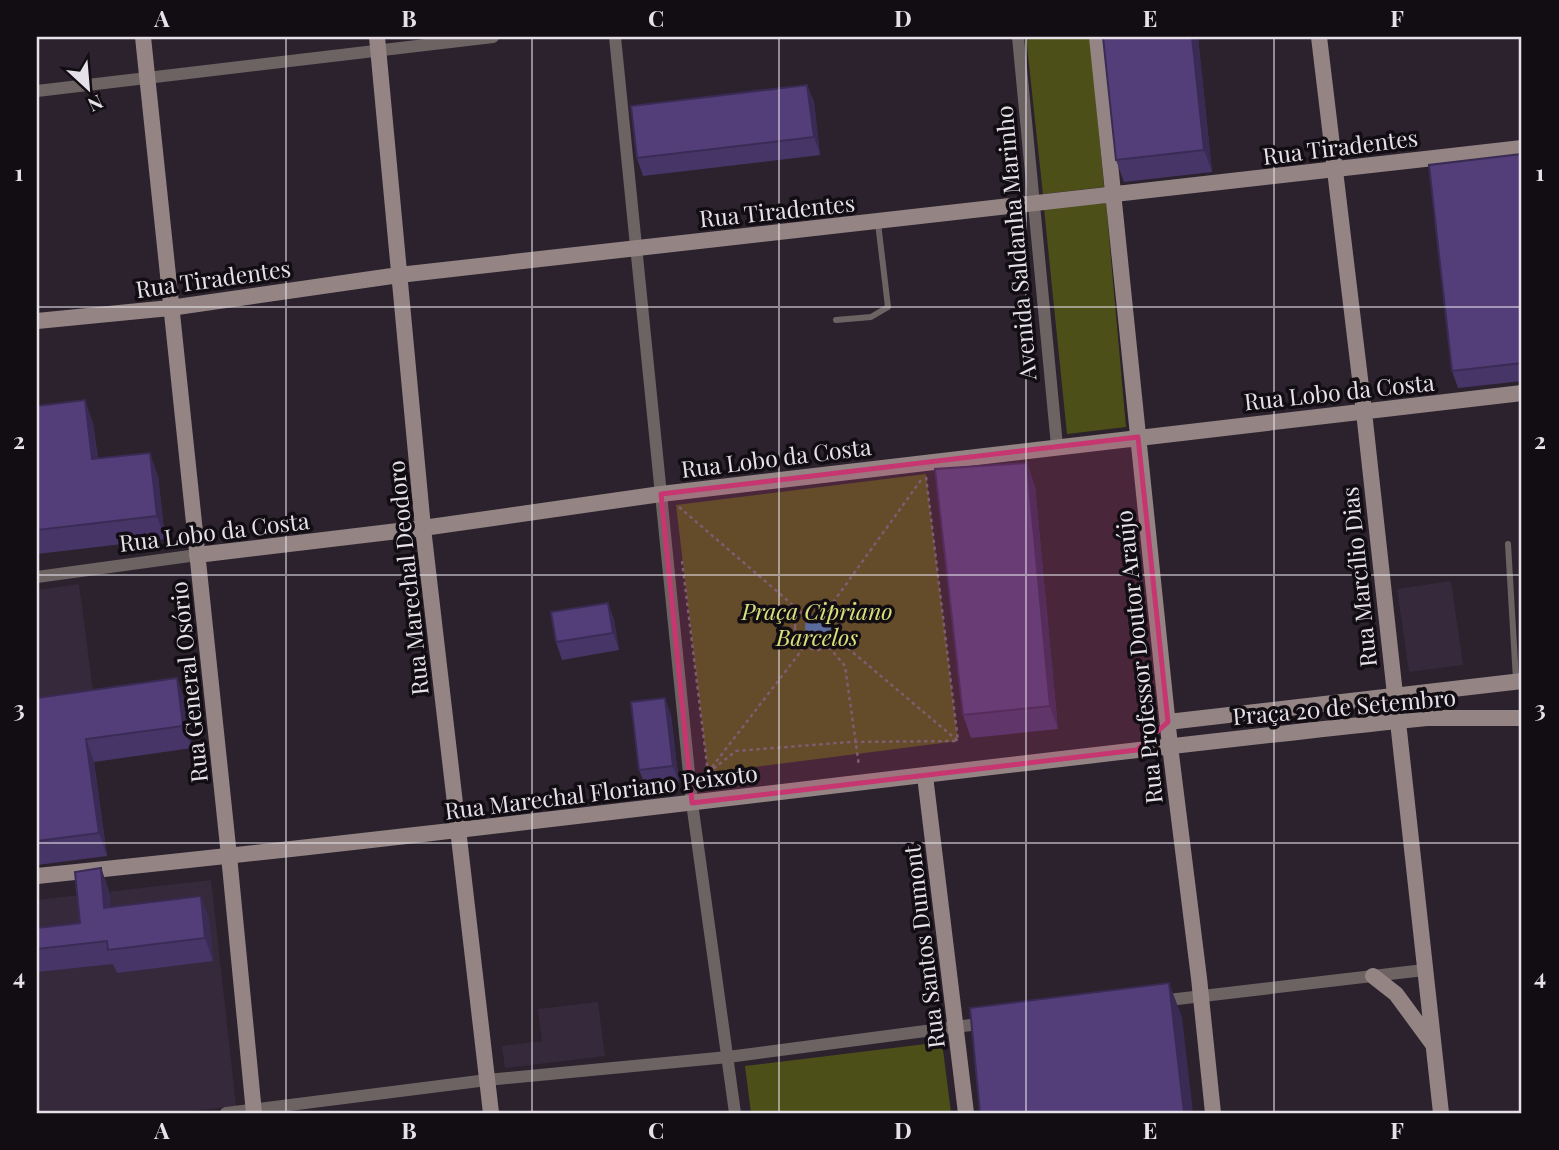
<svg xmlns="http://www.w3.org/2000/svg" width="1559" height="1150" font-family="'Playfair Display',serif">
<defs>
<pattern id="water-ripples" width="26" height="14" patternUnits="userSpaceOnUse" patternTransform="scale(1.75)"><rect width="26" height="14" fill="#4178aa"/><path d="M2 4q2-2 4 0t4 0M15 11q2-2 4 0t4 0" fill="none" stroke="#43617d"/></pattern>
</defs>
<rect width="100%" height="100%" fill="#2b222e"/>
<path fill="#35293b" d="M1451 581 1463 665 1409 672 1397 589Z
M79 584 96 714 37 722V590Z
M211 880 236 1106 174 1113H37V900Z
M598 1002 605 1056 505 1068 502 1046 542 1041 538 1009Z"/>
<path fill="#4c5018" d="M1026 37H1090L1104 187 1043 194Z
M1106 203 1126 427 1067 434 1044 208Z
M926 474 958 741 708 773 676 505Z
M942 1042 951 1113H751L745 1066Z"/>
<path fill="url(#water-ripples)" d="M805 627a13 13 0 1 1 26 0a13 13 0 1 1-26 0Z"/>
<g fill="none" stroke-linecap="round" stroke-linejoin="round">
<path stroke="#6e6671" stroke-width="2.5" stroke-dasharray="3.5 3.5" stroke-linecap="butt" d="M926 477 958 741
M679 507 801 612
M682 561 708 773
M795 627a23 23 0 1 1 46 0a23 23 0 1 1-46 0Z
M829 608 921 480
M837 639 958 741
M829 647 845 666 859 766
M712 767 805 646
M708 773 736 751 850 742 958 741"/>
<path stroke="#6c6362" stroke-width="6" d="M836 320 871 317 888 307 878 223
M1508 544 1516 680"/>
<path stroke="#6c6362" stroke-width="12" d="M615 37 692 803 735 1113
M1018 37 1057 446
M37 91 493 37
M37 577 197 555
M1160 1001 1424 970
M226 1113 487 1080 728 1057 986 1023"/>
<path stroke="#948584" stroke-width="16" d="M143 37 229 856 254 1113
M377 37 423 528 491 1113
M1097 37 1170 746 1199 978 1213 1113
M1319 37 1364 412 1441 1113
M37 321 170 308 399 275 1522 148
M197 555 423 528 661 494 1522 393
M1168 722 1522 681
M925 776 966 1113
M37 876C491 830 943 770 1397 721L1427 718H1522
M1373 976 1396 994 1432 1043"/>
</g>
<path fill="#473568" d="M1103 37H1198L1212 172 1124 182 1116 160Z
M807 85 814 102 820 155 643 176 637 158Z
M1522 154V381L1458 388 1452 371Z
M37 406 93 423 98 459 158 476 165 539 37 554Z
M1035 486 1058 729 971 738 963 715Z
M608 603 614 620 619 650 562 660 556 642Z
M37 698 185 701 192 748 94 762 107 856 37 865Z
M671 715 679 783 646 787 639 770Z
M101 868 109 891 110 907 201 896 209 919 213 961 117 973 113 964 37 972V928L80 923Z"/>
<path fill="#3a2b55" d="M1192 37H1198L1212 172 1204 150Z
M807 85 814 102 820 155 814 137Z
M85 400 93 423 100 482 92 459Z
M150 453 158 476 165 539 157 516Z
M1027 463 1035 486 1058 729 1050 706Z
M608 603 614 620 619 650 613 633Z
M177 678 185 701 192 748 183 726Z
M665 698 671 715 679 783 673 766Z
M86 739 94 762 107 856 99 833Z
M101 868 109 891 112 931 104 908Z
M201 896 209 919 213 961 205 938Z
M1169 983 1182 1017 1193 1113H1184Z"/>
<path fill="#533e79" stroke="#3a2b55" stroke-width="2" d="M1103 37H1192L1204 150 1116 160Z
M807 85 814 137 637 158 631 106Z
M1522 154V363L1452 371 1429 165Z
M85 400 92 459 150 453 157 516 37 530V406Z
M1027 463 1050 706 963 715 935 469Z
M608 603 613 633 556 642 551 612Z
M177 678 183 726 86 739 99 833 37 841V698Z
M665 698 673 766 639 770 631 702Z
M101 868 104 908 201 896 205 938 108 950 107 941 37 949V928L80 923 75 872Z
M1169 983 1184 1113H980L970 1008Z"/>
<path fill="#c73670" fill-opacity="0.2" stroke="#c73670" stroke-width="5" stroke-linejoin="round" d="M1138 437 1168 722 1137 750 692 803 661 494Z"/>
<path fill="none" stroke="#e6e1e9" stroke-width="2" stroke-opacity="0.55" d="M286 37V1113M532 37V1113M779 37V1113M1026 37V1113M1274 37V1113M37 307H1522M37 575H1522M37 843H1522"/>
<g text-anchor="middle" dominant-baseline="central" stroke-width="7" stroke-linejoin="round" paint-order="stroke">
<g font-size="23" fill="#e6e1e9" stroke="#110d12">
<text transform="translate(1340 146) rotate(-7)">Rua Tiradentes</text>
<text transform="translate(777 210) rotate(-6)">Rua Tiradentes</text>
<text transform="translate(1015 243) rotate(-95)">Avenida Saldanha Marinho</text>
<text transform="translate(213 278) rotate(-8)">Rua Tiradentes</text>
<text transform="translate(1339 391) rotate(-6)">Rua Lobo da Costa</text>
<text transform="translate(776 457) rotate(-7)">Rua Lobo da Costa</text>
<text transform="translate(214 531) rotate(-7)">Rua Lobo da Costa</text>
<text transform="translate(1358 577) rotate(-96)">Rua Marcílio Dias</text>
<text transform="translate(407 578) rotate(-96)">Rua Marechal Deodoro</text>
<text transform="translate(1138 657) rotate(-96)">Rua Professor Doutor Araújo</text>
<text transform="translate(188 682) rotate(-96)">Rua General Osório</text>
<text transform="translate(1344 706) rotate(-5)">Praça 20 de Setembro</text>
<text transform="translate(601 791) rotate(-7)">Rua Marechal Floriano Peixoto</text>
<text transform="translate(923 947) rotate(-97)">Rua Santos Dumont</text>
</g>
<g font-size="23" font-style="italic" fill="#d9e17a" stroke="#110d12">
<text x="817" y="610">Praça Cipriano<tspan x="817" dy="26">Barcelos</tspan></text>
</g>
</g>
<rect width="1559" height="1150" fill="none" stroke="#110d12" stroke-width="77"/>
<g transform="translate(88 88) rotate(154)" stroke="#110d12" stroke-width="5" paint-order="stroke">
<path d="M0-5L12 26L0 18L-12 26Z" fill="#e6e1e9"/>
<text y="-10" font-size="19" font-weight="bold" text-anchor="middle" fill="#e6e1e9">N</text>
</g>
<rect x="38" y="38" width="1482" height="1074" fill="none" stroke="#e6e1e9" stroke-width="2.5"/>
<g font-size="23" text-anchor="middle" font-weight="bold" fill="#e6e1e9">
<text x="162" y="27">A</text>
<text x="409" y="27">B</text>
<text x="656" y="27">C</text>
<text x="903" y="27">D</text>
<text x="1150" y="27">E</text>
<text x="1397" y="27">F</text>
<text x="19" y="181">1</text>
<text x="1540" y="181">1</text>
<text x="19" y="449">2</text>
<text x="1540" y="449">2</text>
<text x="19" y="717">3</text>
<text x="1540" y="717">3</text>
<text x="19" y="985">4</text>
<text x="1540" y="985">4</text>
<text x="162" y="1139">A</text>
<text x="409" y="1139">B</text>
<text x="656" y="1139">C</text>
<text x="903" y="1139">D</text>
<text x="1150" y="1139">E</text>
<text x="1397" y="1139">F</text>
</g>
</svg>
